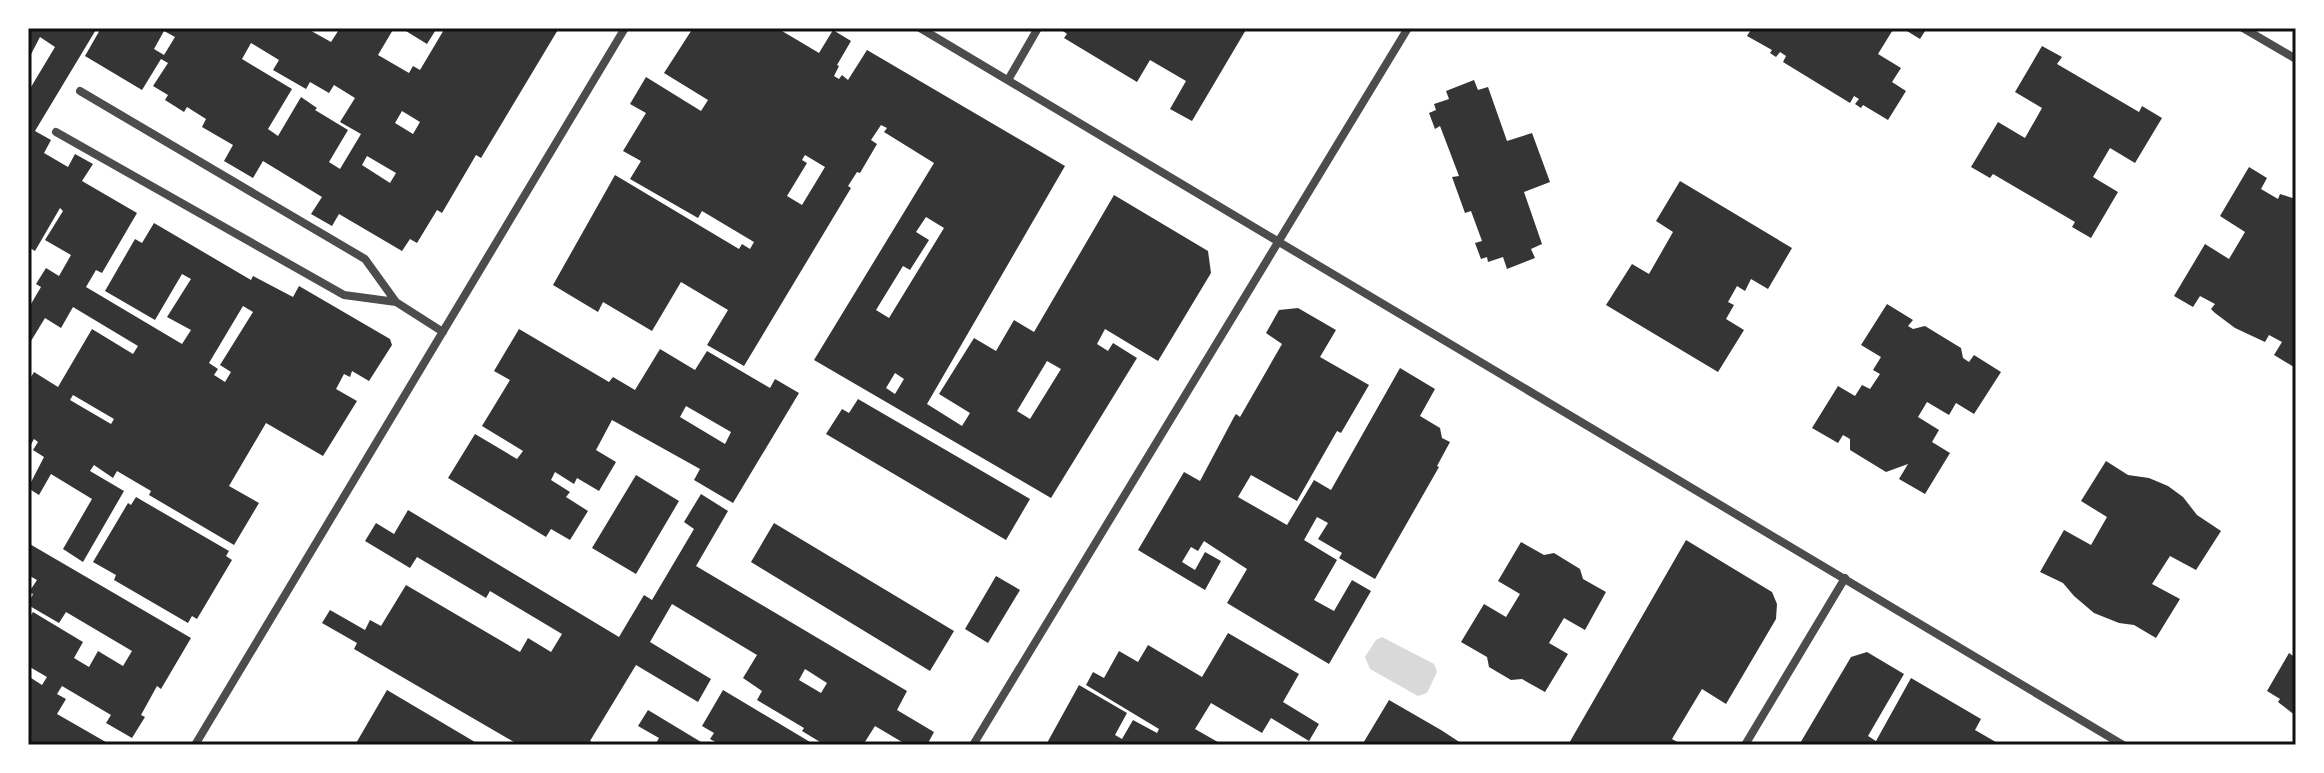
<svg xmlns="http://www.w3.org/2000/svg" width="2324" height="773" font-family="'Space Grotesk',sans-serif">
<rect width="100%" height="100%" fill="#fff"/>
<path fill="#d9d9d9" d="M1382 637 1434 664 1437 672 1427 693 1418 696 1370 669 1365 657 1376 640Z"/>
<path fill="#353535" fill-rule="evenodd" d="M28 28H97L35 131 51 140 44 153 68 167 75 154 93 164 82 181 137 213 102 273 96 270 86 287 182 344 191 330 167 317 191 279 182 274 155 320 105 291 135 239 142 243 154 223 251 280 253 276 293 297 299 286 390 339 392 345 369 381 352 371 350 377 344 374 336 389 357 401 323 456 266 423 229 486 259 503 234 545 149 495 151 491 117 471 113 478 94 465 90 471 124 491 83 562 63 549 92 499 51 474 39 495 28 488 44 457 33 450 38 442 34 439 28 450V382L34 372 58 387 92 329 133 354 138 346 73 307 61 328 45 318 31 341 28 340V309L41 287 36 284 46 268 59 276 71 255 45 240 63 211 60 208 35 251 28 247V92L55 47 40 37 28 60ZM243 306 253 312 220 365 231 372 225 382 214 375 218 369 209 363ZM73 395 114 419 111 424 70 400Z
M101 28H306L331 42 340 28H394L378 55 409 73 413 66 420 70 445 28H559L481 158 476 155 442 213 437 210 417 243 410 239 402 251 339 214 332 226 311 214 322 197 263 161 253 178 224 161 233 145 202 127 206 119 187 107 184 112 165 100 168 95 153 86 168 63 161 59 142 90 85 56ZM164 31 175 37 164 55 154 49ZM251 43 279 60 273 70 306 89 310 82 329 93 334 85 355 98 340 122 361 134 340 169 329 162 348 130 315 110 317 108 301 97 278 136 268 129 292 89 242 59ZM402 111 420 122 413 134 395 123ZM367 156 396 173 390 183 362 165Z
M401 28H437L427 44Z
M693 28H777L819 53 833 30 851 41 837 65 839 66 834 76 839 79 842 75 848 80 867 50 1065 166 927 404 962 426 970 413 939 394 974 338 996 351 1014 320 1034 332 1114 195 1208 251 1211 273 1158 361 1105 329 1097 344 1108 351 1113 343 1137 358 1051 498 814 360 934 163 884 132 887 128 881 125 871 140 877 144 860 173 857 172 848 186 851 188 744 366 707 345 728 310 681 282 652 331 603 302 598 312 553 285 615 175 739 249 742 244 750 249 754 242 702 211 698 218 630 179 641 161 623 151 646 113 630 104 646 77 701 111 708 100 664 73ZM805 155 825 167 802 205 787 196 807 163 802 160ZM926 217 944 228 889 318 876 310 903 266 910 270 929 240 916 232ZM1047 361 1061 369 1030 419 1017 411ZM895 373 904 379 895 394 886 388Z
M1065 28H1247L1192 121 1170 109 1186 81 1150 60 1137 82 1064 38 1067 34 1063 31Z
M1752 28H1894L1878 54 1901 68 1892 82 1906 91 1888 120 1863 105 1861 108 1855 104 1859 99 1854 96 1850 103 1783 62 1786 56 1780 52 1776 57 1770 53 1772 50 1747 36Z
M1902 28H1927L1920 39Z
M2042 46 2062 57 2057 64 2139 112 2142 106 2162 118 2135 163 2110 148 2093 177 2118 192 2091 238 2072 227 2075 222 1993 174 1990 178 1971 167 1998 122 2025 138 2042 108 2015 92Z
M1474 80 1478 90 1488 87 1507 141 1532 133 1550 182 1524 192 1542 244 1531 249 1535 258 1507 269 1503 257 1488 262 1487 257 1481 259 1475 243 1482 241 1471 211 1465 213 1452 177 1459 176 1440 126 1435 129 1429 113 1436 110 1434 104 1449 99 1446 91Z
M2249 167 2267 178 2261 189 2278 199 2280 194 2296 199V363L2294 367 2274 355 2282 342 2269 335 2265 342 2235 328 2215 313 2211 309 2215 304 2200 296 2193 307 2174 296 2205 244 2229 259 2245 232 2220 216Z
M1680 181 1792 248 1768 289 1751 279 1745 291 1737 286 1728 302 1734 305 1726 319 1744 330 1718 372 1606 305 1632 264 1649 274 1673 232 1656 221Z
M1887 304 1913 320 1908 326 1913 329 1925 326 1961 348 1963 358 1969 362 1974 355 2001 372 1974 414 1956 403 1949 415 1927 402 1918 417 1939 430 1932 442 1950 453 1925 494 1899 479 1908 464 1886 472 1850 450V439L1843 435 1838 443 1812 428 1838 386 1855 396 1862 385 1870 389 1880 374 1873 370 1881 357 1861 345Z
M1298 308 1336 330 1320 357 1369 385 1341 433 1337 431 1297 501 1251 475 1238 497 1287 525 1314 480 1331 490 1400 368 1435 389 1420 416 1440 428 1442 438 1450 442 1437 466 1439 467 1375 579 1339 558 1342 553 1318 539 1328 523 1317 517 1304 540 1337 560 1314 600 1334 611 1352 580 1371 591 1329 664 1227 603 1247 569 1210 545 1204 541 1198 551 1191 547 1182 562 1195 570 1205 552 1221 561 1205 590 1138 550 1184 472 1200 481 1234 417 1236 414 1240 417 1282 344 1266 333 1279 310Z
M519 329 609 382 613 377 635 390 660 349 695 370 707 351 770 388 775 379 799 393 733 503 694 480 700 469 612 420 596 450 616 462 599 491 577 478 574 484 555 472 551 480 570 492 566 497 588 511 570 540 551 529 546 537 448 478 475 434 517 459 523 451 482 426 510 380 494 371ZM686 406 731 432 725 444 680 417Z
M858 399 1030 499 1006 540 826 434 842 409 849 413Z
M2106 461 2128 475 2149 478 2168 486 2183 497 2197 515 2221 531 2196 570 2170 556 2152 584 2180 599 2156 638 2134 625 2119 623 2094 613 2074 596 2063 583 2040 572 2064 530 2091 545 2107 517 2081 501Z
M636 475 679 501 636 574 592 548Z
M701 494 728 511 696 566 907 691 897 710 934 732 927 745H907L875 726 863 745H825L802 731 804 728 757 700 762 691 743 678 757 655 672 604 650 642 711 679 698 702 636 665 590 741 597 745H519L354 649 357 643 322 623 330 610 365 630 370 620 381 626 406 585 520 652 528 638 551 652 562 634 490 591 486 598 417 557 410 568 365 541 376 523 394 534 408 510 619 637 644 595 652 600 694 529 684 522ZM805 669 827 683 821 693 799 680Z
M136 497 229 551 226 556 232 560 197 619 192 616 188 623 114 580 116 575 93 562 128 503 131 505Z
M774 523 954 631 930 671 751 562Z
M1686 540 1772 592 1777 604 1776 619 1726 704 1702 689 1672 739 1683 745H1568Z
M1521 542 1544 555 1554 553 1580 569 1583 579 1606 592 1585 630 1564 618 1549 643 1568 654 1545 692 1522 679 1511 680 1489 667 1487 657 1461 642 1484 604 1506 617 1520 594 1498 581Z
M28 543 191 638 161 689 157 686 141 715 145 717 132 738 106 723 111 715 62 686 57 694 66 699 57 714 111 745H28V676L42 685 47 677 28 666V620L33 612 83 642 74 658 89 667 98 651 123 666 132 651 66 612 59 623 28 605 33 594 29 592 37 580 28 575Z
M996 576 1020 590 988 643 965 629Z
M1228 633 1299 674 1283 702 1319 724 1309 741 1271 718 1262 733 1211 703 1195 729 1223 745H1051L1047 743 1079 685 1127 713 1115 735 1122 739 1133 720 1157 733 1159 729 1086 685 1093 672 1104 678 1119 651 1138 662 1148 645 1202 677Z
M1867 652 1904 674 1868 736 1876 741 1911 678 1981 719 1975 730 2001 745H1799L1851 657Z
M2289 653 2296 658V716L2278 702 2280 699 2267 691Z
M387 690 480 745H355Z
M723 690 815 745H721L710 739 714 733 702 726Z
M1389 700 1441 730 1464 745H1362Z
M648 710 706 745H655L659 738 638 726Z"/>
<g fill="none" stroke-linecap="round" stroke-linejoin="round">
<path stroke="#4c4c4c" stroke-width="8" d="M920 28 2123 745
M2243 28 2296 59
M1008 80 1038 28
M80 91 365 259 396 302
M56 132 344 295 396 302 443 332
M195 745 625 28
M973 745 1408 28
M1745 745 1845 578"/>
</g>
<rect width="2324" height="773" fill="none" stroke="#ffffff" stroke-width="60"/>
<rect x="30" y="30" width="2264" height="713" fill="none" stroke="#111" stroke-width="3"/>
</svg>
